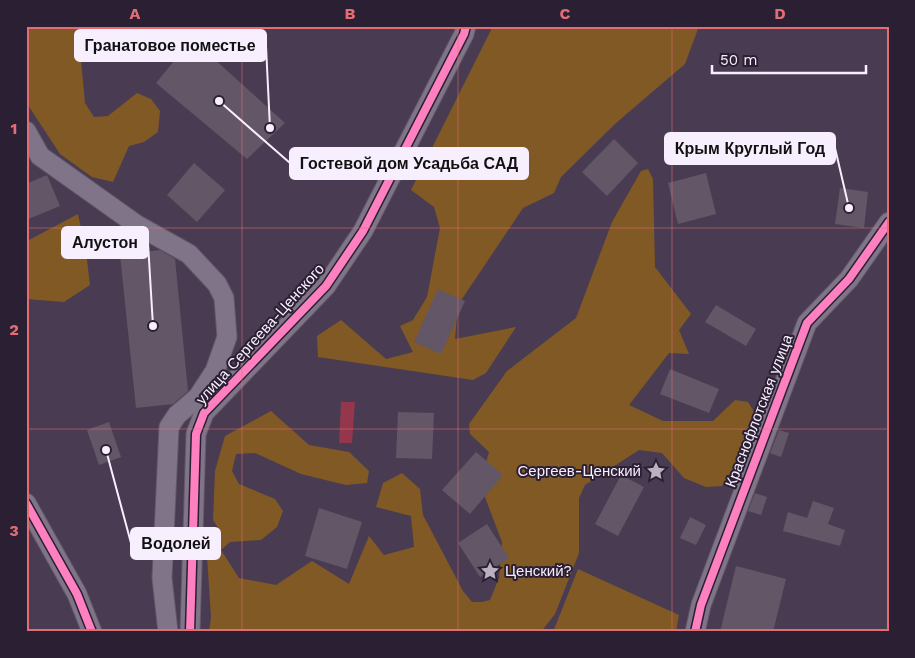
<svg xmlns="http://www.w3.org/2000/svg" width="915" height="658" font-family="'Work Sans',sans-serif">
<rect width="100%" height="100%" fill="#493c52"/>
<path fill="#815924" d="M26 26H134L130 37 124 43 80 49 85 103 94 117 108 116 137 93 151 99 160 111 158 132 144 142 129 146 113 182 92 177 60 154 26 102Z
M493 26H699L685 64 616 123 561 177 554 193 523 208 458 305 455 339 516 327 486 373 473 380 318 357 317 336 341 320 386 359 413 352 400 326 413 320 427 297 440 228 434 207 411 190Z
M648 169 653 179 655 267 691 314 679 330 689 354 669 353 629 405 663 421H713L735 400 748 402 758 418 736 469 722 486 706 487 684 478 662 453 639 450 585 485 579 498V553L555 614 541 632H209L211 617 206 541 219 529 213 520 215 471 225 436 271 411 309 445 349 452 369 471 367 483 346 485 301 474 255 453 236 454 232 471 239 484 275 499 283 511 277 527 261 540 230 542 221 550 239 578 276 585 312 561 349 584 369 536 384 555 414 547 411 516 376 507 383 483 402 473 420 489 423 515 463 591 472 602H482L490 600 499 578 502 542 480 484 489 452 470 434 469 424 507 371 576 318 612 222 641 171Z
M78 214 86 252 90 285 64 302 26 299V237L29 240Z
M578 569 679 615 676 632H553Z"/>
<path fill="#94364c" d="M341 402H355L352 443H339Z"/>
<path fill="#635667" d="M192 39 285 123 247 159 156 83Z
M614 139 638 163 607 196 582 172Z
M194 163 225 190 197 222 167 195Z
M706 173 716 214 678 224 668 183Z
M47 175 60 206 26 220V184Z
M840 188 868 192 864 228 835 224Z
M160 250 175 259 188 391 173 404 136 408 120 255Z
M438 289 465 301 441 354 414 342Z
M716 305 756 329 746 346 705 322Z
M670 369 719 389 709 413 660 394Z
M398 412 434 413 432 459 396 458Z
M109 422 121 457 99 465 87 430Z
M779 430 789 433 781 457 770 453Z
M476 452 503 475 470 514 442 490Z
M621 475 644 487 618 536 595 524Z
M755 493 767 497 761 515 748 511Z
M813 501 834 508 828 524 845 530 840 546 783 531 788 512 807 518Z
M319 508 362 522 347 569 305 556Z
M690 517 706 525 696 545 680 538Z
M487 524 509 558 480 577 458 543Z
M736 566 786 579 773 632H720Z"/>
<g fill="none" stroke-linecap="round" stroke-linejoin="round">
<g stroke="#64596b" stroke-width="21">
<path id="minor" d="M26 131 40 156 137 225 189 254 217 284 224 298 227 337 215 371 198 397 177 415 169 427 162 578 168 632
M26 503 77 594 92 632
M190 632 196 434 204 413 326 286 363 231 464 34 466 26
M695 632 701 605 807 323 849 279 889 222"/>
</g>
<use href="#minor" stroke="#807588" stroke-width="19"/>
<g stroke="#2b2033" stroke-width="11">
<path id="cycleway" d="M26 503 77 594 92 632
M190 632 196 434 204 413 326 286 363 231 464 34 466 26
M695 632 701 605 807 323 849 279 889 222"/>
</g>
<use href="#cycleway" stroke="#ff80c0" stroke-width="8"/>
</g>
<path fill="none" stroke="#e26d73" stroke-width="1" stroke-opacity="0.55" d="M242 26V632M458 26V632M672 26V632M26 228H889M26 429H889"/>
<defs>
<g id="sight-bare" transform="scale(1.5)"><path d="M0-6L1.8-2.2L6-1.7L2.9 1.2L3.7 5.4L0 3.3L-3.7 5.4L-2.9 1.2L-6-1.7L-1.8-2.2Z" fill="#bab0c2" stroke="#2b2033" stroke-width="2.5" paint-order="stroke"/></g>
</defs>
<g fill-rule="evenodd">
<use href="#sight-bare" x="656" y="471"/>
<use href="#sight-bare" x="490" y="571"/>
</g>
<g text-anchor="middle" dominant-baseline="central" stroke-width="4" stroke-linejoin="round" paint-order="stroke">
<g font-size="15" fill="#f7eefe" stroke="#2b2033">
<text transform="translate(260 334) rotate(-48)">улица Сергеева-Ценского</text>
<text transform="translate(759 411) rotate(-69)">Краснофлотская улица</text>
</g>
<g font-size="15" fill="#f7eefe" stroke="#2b2033" text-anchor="end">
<text x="641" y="471">Сергеев-Ценский</text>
<text x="505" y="571" text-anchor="start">Ценский?</text>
</g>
</g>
<path fill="none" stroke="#f7eefe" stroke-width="2" d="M270 128L266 46M849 208L835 148M219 101L290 163M153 326L148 243M106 450L131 543"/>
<g fill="#f7eefe" stroke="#2b2033" stroke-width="2">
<circle cx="270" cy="128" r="5"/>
<circle cx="849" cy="208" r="5"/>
<circle cx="219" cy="101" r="5"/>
<circle cx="153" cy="326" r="5"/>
<circle cx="106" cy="450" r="5"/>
</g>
<g fill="#f7eefe" stroke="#f7eefe" stroke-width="2">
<rect x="75" y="30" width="191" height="31" rx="5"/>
<rect x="665" y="133" width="170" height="31" rx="5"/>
<rect x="290" y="148" width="238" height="31" rx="5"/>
<rect x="62" y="227" width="86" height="31" rx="5"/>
<rect x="131" y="528" width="89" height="31" rx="5"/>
</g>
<g font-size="16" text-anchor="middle" font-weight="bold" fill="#111">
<text x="170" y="51">Гранатовое поместье</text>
<text x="750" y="154">Крым Круглый Год</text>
<text x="409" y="169">Гостевой дом Усадьба САД</text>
<text x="105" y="248">Алустон</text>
<text x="176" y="549">Водолей</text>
</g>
<rect width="915" height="658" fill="none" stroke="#2b2033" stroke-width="55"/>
<path d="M712 65v8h154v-8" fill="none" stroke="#f7eefe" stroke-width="2.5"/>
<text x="720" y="65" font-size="15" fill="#f7eefe" stroke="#2b2033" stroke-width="4" paint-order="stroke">50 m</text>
<rect x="28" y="28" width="860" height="602" fill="none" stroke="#e26d73" stroke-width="2"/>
<g font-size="16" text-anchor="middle" font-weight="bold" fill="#e26d73">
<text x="135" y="19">A</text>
<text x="350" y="19">B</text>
<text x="565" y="19">C</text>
<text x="780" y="19">D</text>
<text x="14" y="134">1</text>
<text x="14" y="335">2</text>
<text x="14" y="536">3</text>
</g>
</svg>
